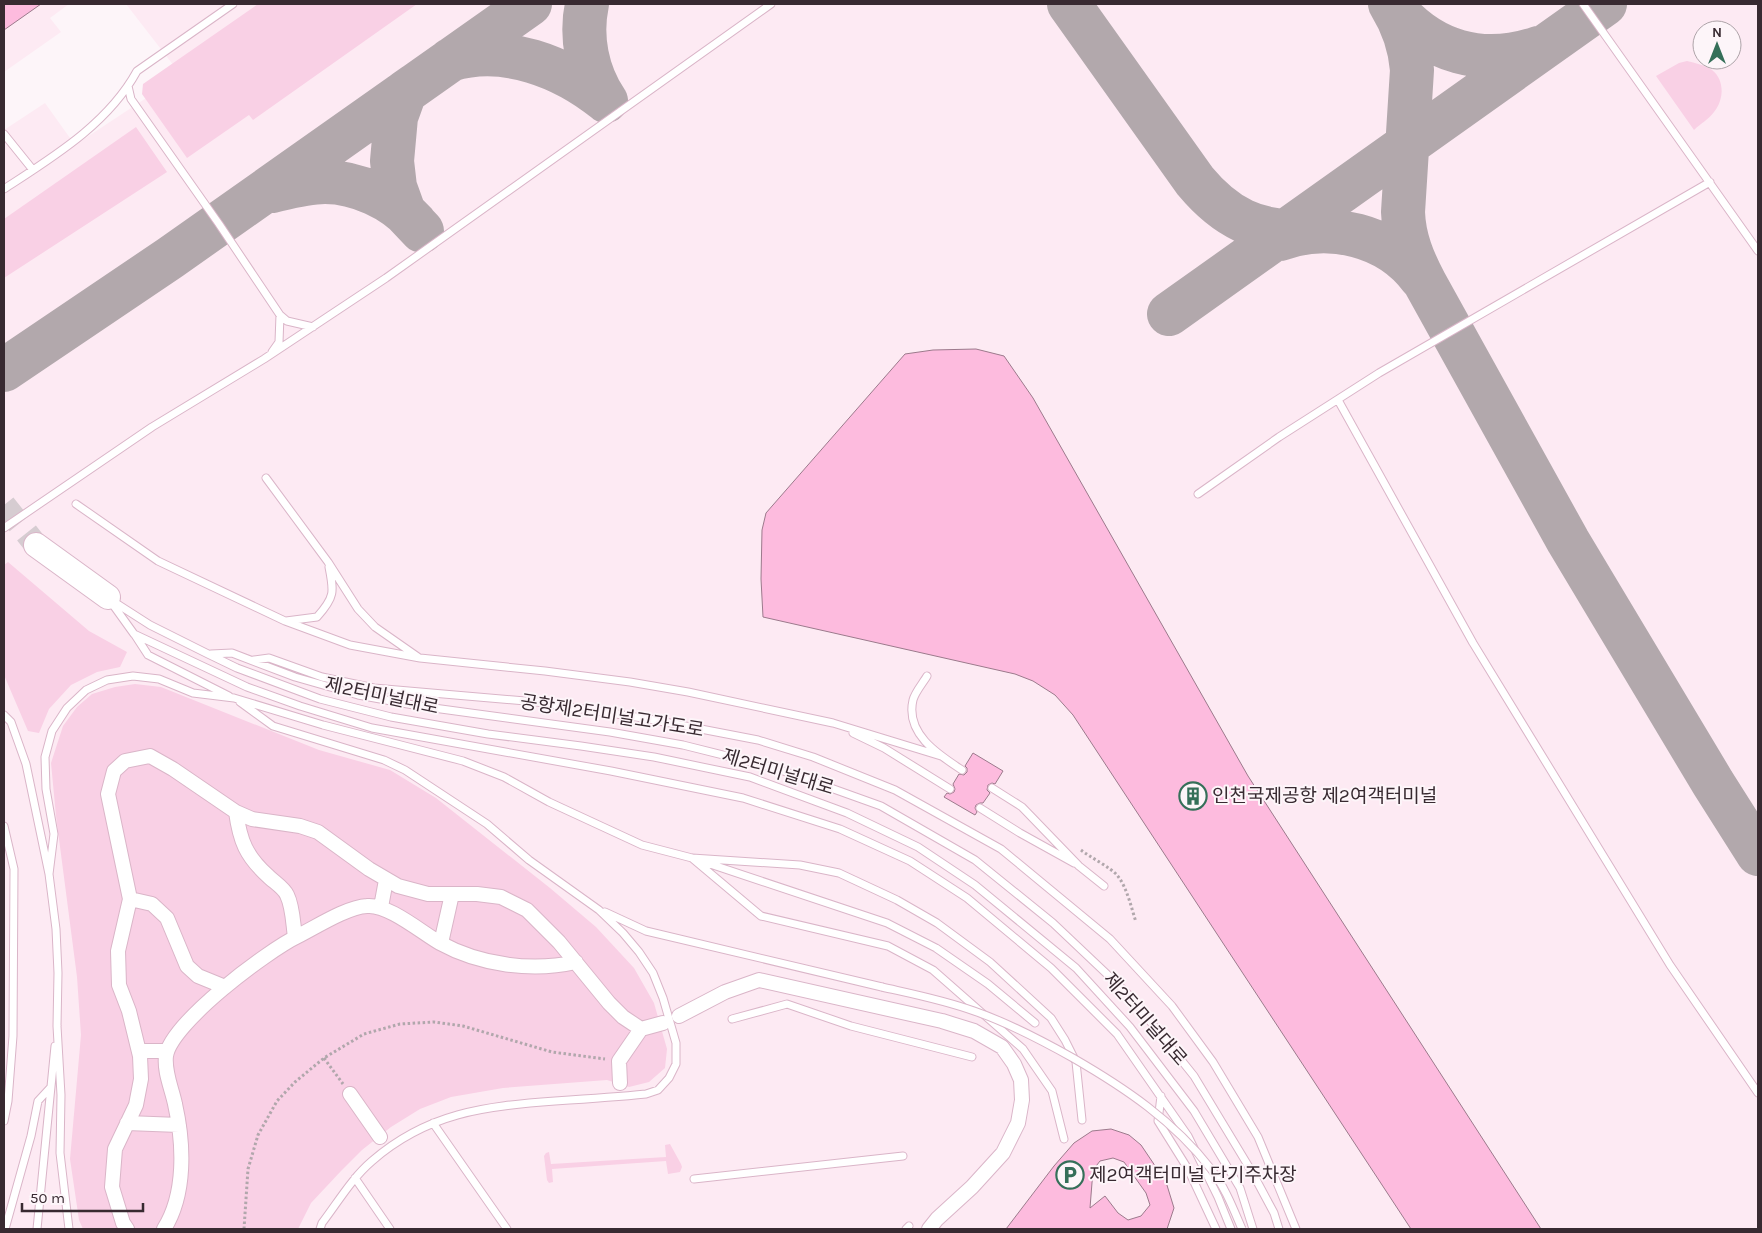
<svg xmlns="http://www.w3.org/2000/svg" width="1762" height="1233" font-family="Karla,'Noto Sans KR',sans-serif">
<rect width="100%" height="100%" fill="#fdf5f9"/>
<path fill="#fdeaf3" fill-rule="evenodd" d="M4 4H69L50 18 61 32 4 72Z
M126 4H1758V1229H4V130L45 103 75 145 181 75ZM1702 30H1732V60H1702Z"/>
<path fill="#f9d0e5" d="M258 4H417L253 120 249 115 187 158 142 94 143 84Z
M1687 61C1695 63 1705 65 1712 70 1725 80 1724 100 1714 112 1709 119 1700 124 1694 130L1656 76 1679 63Z
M136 127 167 172 4 278V219Z
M8 562 89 631 127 652 120 667 97 672 71 685 49 709 39 733 28 731 4 675V565Z
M135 684 161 687 319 750 390 770 436 798 550 888 596 927 634 968 654 1003 667 1049 665 1068 649 1082 629 1087 607 1080 503 1088 451 1097 420 1109 391 1127 362 1150 341 1171 311 1203 298 1229H83L79 1220 70 1159 81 1035 77 977 56 816 51 763 63 726 77 707 92 694 115 687Z
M670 1144 681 1164 682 1167 680 1172 668 1174 666 1161 552 1169 553 1182 549 1183 547 1180 544 1156 546 1153 549 1152 551 1164 666 1157 665 1145Z"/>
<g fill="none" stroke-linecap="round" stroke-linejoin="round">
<path stroke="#b2a8ac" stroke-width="44" d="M587 4C580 37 587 73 606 101
M1069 4 1195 181C1225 217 1257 234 1305 231
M1390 4C1403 25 1410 45 1412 70L1403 212C1404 239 1413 260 1425 283L1568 541 1713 783 1758 854
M1394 8C1431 52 1482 67 1538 48
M450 60C504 43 564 67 606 101
M415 85 405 92 396 117 392 161 395 187 404 212 422 231
M272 191C289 187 307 182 325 182 357 182 394 199 415 223
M1280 239C1330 221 1389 235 1421 278
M1169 314 1605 4
M4 370 170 258 530 4"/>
</g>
<path fill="#fdbbde" stroke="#9c7a8c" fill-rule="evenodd" d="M4 4H41L4 30Z
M976 349 1004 356 1033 398 1248 776 1541 1229H1411L1073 715 1055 695 1033 681 1015 674 763 617 761 579 762 530 766 513 905 354 933 350Z
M973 753 1003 771 995 784 992 783 988 785 987 790 990 793 983 803H980L976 805 975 808 977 812 975 815 944 797 947 793 950 794 954 792 955 789 953 784 959 774 964 775 967 772V768L965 766Z
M1111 1129 1129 1135 1141 1145 1166 1182 1174 1208 1167 1229H1006L1054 1166 1074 1143 1092 1131ZM1113 1158 1124 1162 1146 1193 1150 1205 1141 1216 1128 1220 1118 1213 1105 1196 1090 1208 1093 1170 1100 1161Z"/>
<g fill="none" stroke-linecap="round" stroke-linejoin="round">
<path stroke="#d6ccd1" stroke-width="24" stroke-dasharray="24 12" stroke-linecap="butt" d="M4 505 36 545"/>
<g stroke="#dab5c8" stroke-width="9">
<path id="lane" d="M1583 4 1758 251
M128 86 131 99 219 224 280 315 287 321 313 327
M4 134 33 170
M4 189C53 157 108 124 137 71L233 4
M272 352 279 342 280 315
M1338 400 1473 643 1670 965 1758 1093
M266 478 328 562 358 609 375 627 418 657
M1198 494 1279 437 1379 373 1710 182
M76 504 158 561 285 621 350 645 420 658 545 671 630 682 688 692 833 723 941 756
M4 528 152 427 264 359 386 278 771 4
M111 600 150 625 208 654 237 668 320 699 391 717 488 734 581 746 654 757 750 777 847 813 918 847 975 885 1076 968 1130 1027 1194 1111 1240 1188 1253 1229
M111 602 134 634 247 687 300 706 372 728 611 771 743 798 840 829 910 861 967 898 1051 968 1117 1034 1188 1136 1218 1197 1231 1229
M286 621 317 617C335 597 334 592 329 567
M135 635 148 655 229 696
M211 654 232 653 295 677 358 695 419 706 610 732 683 745 775 768 881 806 975 860 1053 923 1129 995 1194 1076 1252 1172 1274 1213 1279 1229
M254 660 269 658 322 677 374 688 537 702 649 719 758 740 813 757 895 790 1001 849 1110 939 1172 1006 1213 1062 1258 1137 1296 1229
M927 676C923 683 915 692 913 700 905 734 939 755 962 770
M240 702 273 726 384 760 405 770 487 824 529 860 599 910 623 933 639 952 653 973 663 998 676 1043V1064L669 1078 658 1090 646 1094C616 1097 586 1099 555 1101 485 1106 427 1113 372 1161 352 1178 338 1202 322 1223L320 1229
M4 715 11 722 26 764 49 874 56 929 58 973 57 1026 61 1095 60 1153 69 1229
M853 733 884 748 950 789
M992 788 1022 807 1079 866 1104 886
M980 808 1020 833 1074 863
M4 826 14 869 13 1036 8 1101 4 1121
M692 858 761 916 888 946 933 970 1023 1049 1052 1091 1064 1139
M701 861 887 923 936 948 988 984 1035 1023
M49 874 54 834 46 789 45 757 52 731 67 708 86 690 107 680 133 676 159 679 193 693 234 698 323 725 463 761 504 777 549 802 642 845 692 858 800 865 839 873 897 900 937 923 990 962 1051 1018 1065 1040 1076 1062 1082 1120
M605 912 646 931 882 987
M732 1019 787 1004 851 1026 972 1057
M1161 1096 1158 1121 1188 1169 1216 1229
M433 1123 507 1229
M355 1178 390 1229
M694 1179 903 1156
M5 1229 31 1136 38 1101 50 1088
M37 1229 55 1046
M906 1229 909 1226"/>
</g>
<g stroke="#dab5c8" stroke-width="16">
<path id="street" d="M236 812C240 841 246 856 268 876 274 882 284 888 287 895 293 907 293 924 295 937
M130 899 152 904 167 918 187 966 198 976 225 987
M381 907 386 880
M441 943 452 894
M679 1016 725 992 759 980 942 1021 974 1031 1002 1047 1014 1064 1021 1080 1022 1100 1018 1123 1003 1153 972 1187 937 1219 929 1229
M139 1051H167
M620 1083 619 1061 641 1029 663 1023
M350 1094 380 1137
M127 1123 179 1125
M127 1229 123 1223 112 1187 115 1149 136 1105 141 1079 140 1056 129 1011 119 985 118 951 130 899 108 794 114 771 125 761 150 756 173 769 236 812 252 819 300 826 318 832 369 869 398 886 428 894H477L501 897 527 910 559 942 609 1003 623 1017 641 1029
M164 1229C186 1194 184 1144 175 1104 172 1089 164 1072 166 1056 171 1023 267 951 298 936 316 927 347 907 367 906 388 904 421 932 440 943 480 965 532 972 576 962"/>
</g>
<g stroke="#dab5c8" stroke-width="26">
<path id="highway" d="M36 545 108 597"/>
</g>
<path stroke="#b1a7ac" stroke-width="3" stroke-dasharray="2.5 2.5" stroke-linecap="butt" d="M1081 850C1090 857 1111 868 1117 875 1127 887 1131 907 1136 922
M324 1058 343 1084
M244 1229 248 1169 258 1135 277 1101 295 1082 324 1058 364 1034 400 1024 434 1022 463 1026 552 1052 605 1059"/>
<use href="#lane" stroke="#fff" stroke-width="7"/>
<use href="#street" stroke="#fff" stroke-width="14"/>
<use href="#highway" stroke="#fff" stroke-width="24"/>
<g stroke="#dab5c8" stroke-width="9" stroke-linecap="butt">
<path id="lane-bridge" d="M882 987C913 994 944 1000 974 1011 1009 1023 1041 1040 1073 1058 1125 1088 1174 1121 1211 1169 1225 1187 1233 1208 1242 1229"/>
</g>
<use href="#lane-bridge" stroke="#fff" stroke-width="7"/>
</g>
<defs>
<g id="building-ring" transform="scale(1.4375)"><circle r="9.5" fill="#fdf5f9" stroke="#356f59" stroke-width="1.5"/><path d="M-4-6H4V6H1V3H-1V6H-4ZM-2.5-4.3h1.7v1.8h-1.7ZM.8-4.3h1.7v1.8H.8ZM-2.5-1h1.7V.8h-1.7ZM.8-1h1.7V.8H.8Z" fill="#356f59"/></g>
<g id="parking-ring" transform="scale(1.4375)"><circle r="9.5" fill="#fdf5f9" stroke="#356f59" stroke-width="1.5"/><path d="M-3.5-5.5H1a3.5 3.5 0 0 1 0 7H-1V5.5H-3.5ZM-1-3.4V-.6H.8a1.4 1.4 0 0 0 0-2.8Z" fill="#356f59"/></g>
</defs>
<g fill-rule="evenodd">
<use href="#building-ring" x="1193" y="796"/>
<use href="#parking-ring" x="1070" y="1175"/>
</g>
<g text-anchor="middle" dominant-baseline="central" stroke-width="4" stroke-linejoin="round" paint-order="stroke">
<g font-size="19" fill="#382a31" stroke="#fdf5f9">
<text transform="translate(382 696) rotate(12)">제2터미널대로</text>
<text transform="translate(612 716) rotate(9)">공항제2터미널고가도로</text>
<text transform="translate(778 772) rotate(17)">제2터미널대로</text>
<text transform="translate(1145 1019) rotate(49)">제2터미널대로</text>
</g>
<g font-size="19" fill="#382a31" stroke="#fdf5f9" text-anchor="start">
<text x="1212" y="796">인천국제공항 제2여객터미널</text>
<text x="1089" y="1175">제2여객터미널 단기주차장</text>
</g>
</g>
<rect width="1762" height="1233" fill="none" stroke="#382a31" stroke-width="10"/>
<g transform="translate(1717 45)"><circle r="24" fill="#fdf5f9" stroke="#aea4a9"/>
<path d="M0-4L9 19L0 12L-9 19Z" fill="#356f59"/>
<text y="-8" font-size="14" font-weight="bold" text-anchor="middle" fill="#382a31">N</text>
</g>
<path d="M22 1203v8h121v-8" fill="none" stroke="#382a31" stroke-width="2.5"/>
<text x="30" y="1203" font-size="15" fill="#382a31" stroke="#fdf5f9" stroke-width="4" paint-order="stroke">50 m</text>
</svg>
